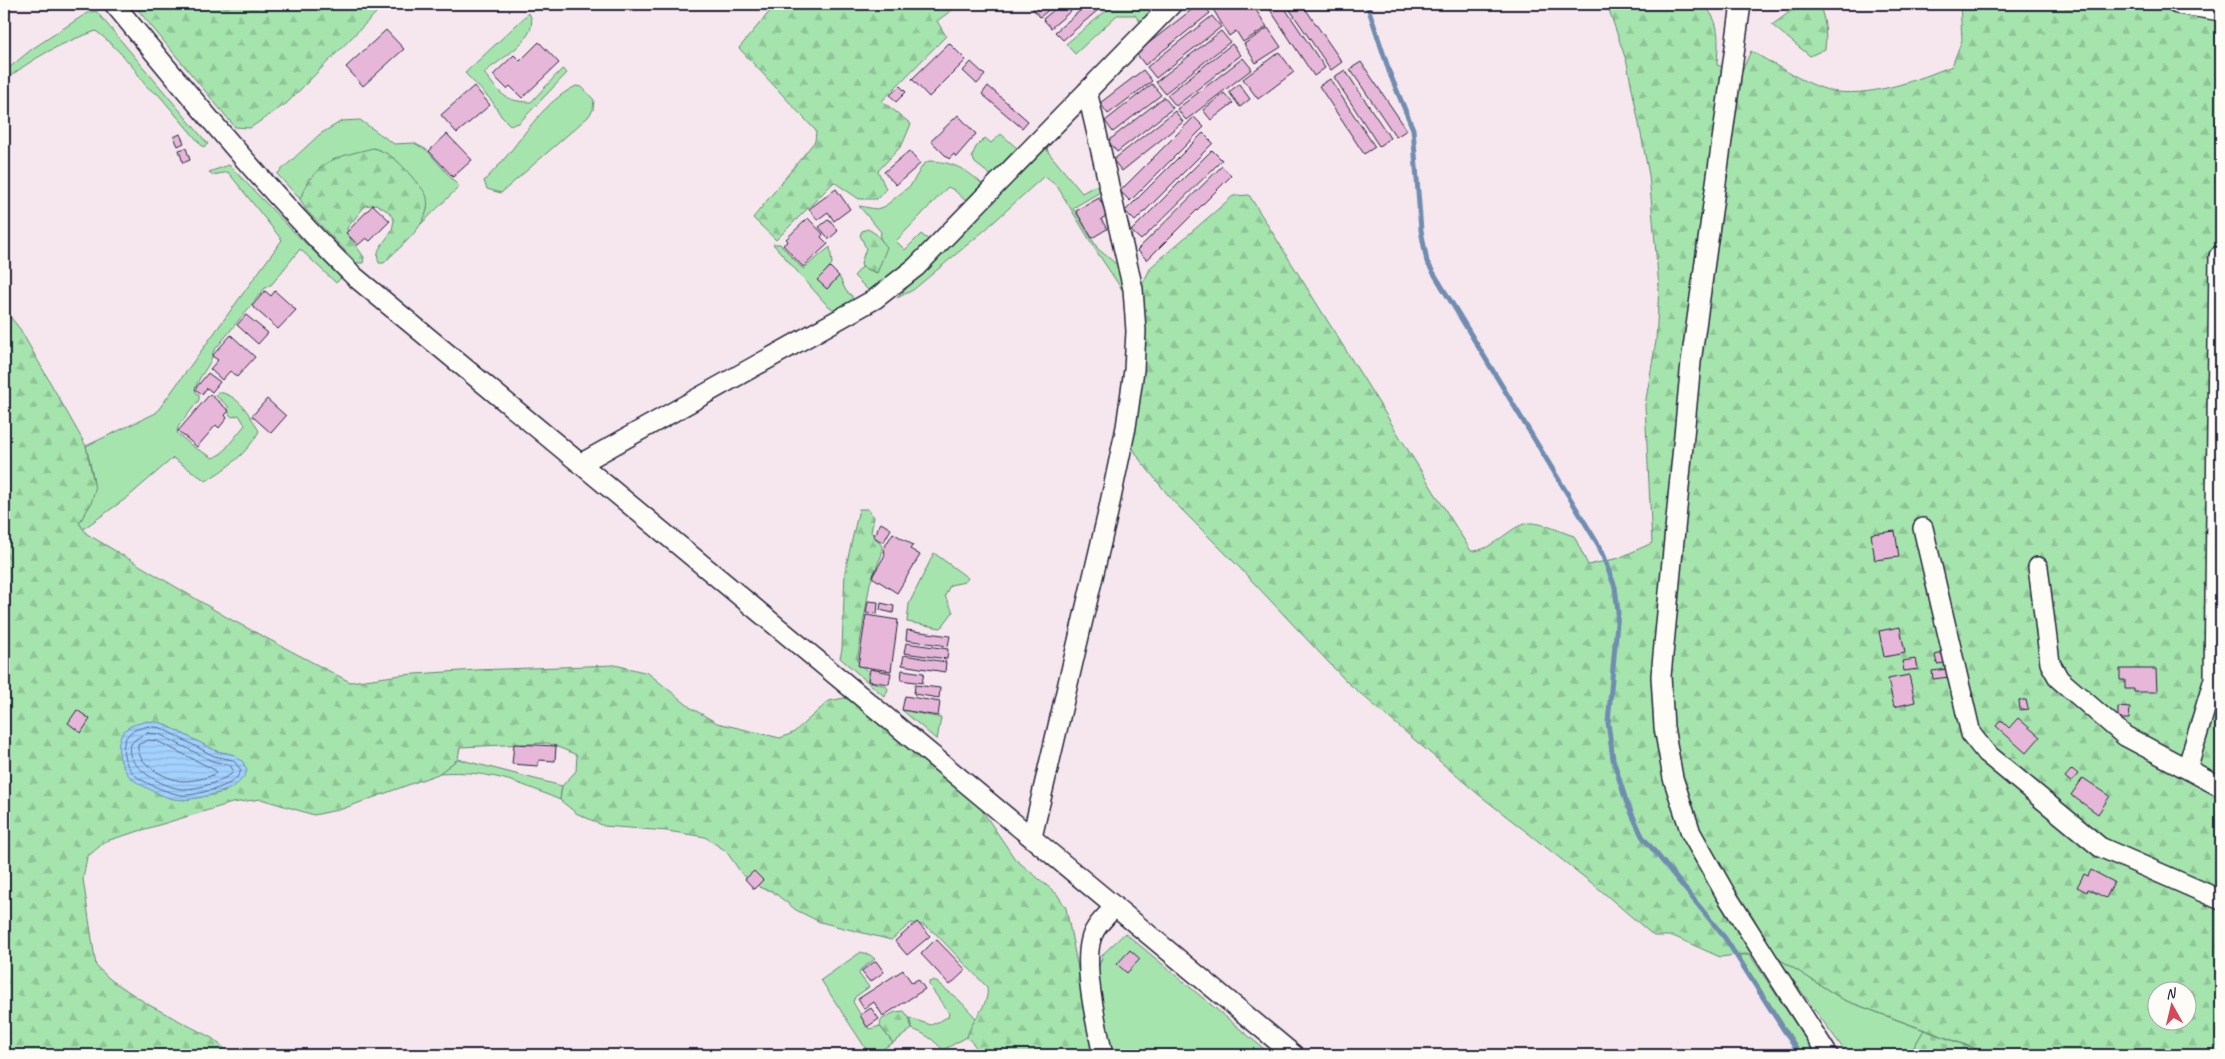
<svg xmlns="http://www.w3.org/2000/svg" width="2225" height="1059" font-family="Caveat,sans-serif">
<defs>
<pattern id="forest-firs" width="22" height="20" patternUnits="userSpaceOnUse" patternTransform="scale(1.25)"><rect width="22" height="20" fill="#a5e5ad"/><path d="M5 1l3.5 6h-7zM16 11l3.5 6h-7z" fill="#8ec496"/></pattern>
<pattern id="cemetery-stones" width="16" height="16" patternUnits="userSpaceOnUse" patternTransform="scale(1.25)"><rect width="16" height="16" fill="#a5e5ad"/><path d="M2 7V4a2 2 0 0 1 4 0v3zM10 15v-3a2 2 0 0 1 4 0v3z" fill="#8ec496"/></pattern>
<pattern id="water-rules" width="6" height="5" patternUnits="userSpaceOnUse" patternTransform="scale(1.25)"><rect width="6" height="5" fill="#a3d2ff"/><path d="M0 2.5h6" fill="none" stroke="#8cb4db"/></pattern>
</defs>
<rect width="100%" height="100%" fill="#f6e7ee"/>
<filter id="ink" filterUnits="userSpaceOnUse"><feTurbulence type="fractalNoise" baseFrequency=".02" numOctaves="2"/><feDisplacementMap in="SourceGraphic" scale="10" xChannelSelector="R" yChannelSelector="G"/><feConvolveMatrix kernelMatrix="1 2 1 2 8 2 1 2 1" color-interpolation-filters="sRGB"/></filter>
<g filter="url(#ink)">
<path fill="#a5e5ad" stroke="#648474" d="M1121 4H1128L1132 8 1137 4H1143L1151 13 1141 23 1135 15H1117L1075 54 1066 44 1107 10Z
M96 11 208 144 203 147 158 94C142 87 142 77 131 65 120 52 109 41 96 31 60 43 33 58 4 81V72L32 49 87 13Z
M529 13C543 37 498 60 484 73 500 93 504 102 531 102L562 69 567 73 519 123 510 125 501 116 492 101 465 73Z
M576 86 582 87 594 100 593 110 588 117 501 193 487 189 484 181C491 173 499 166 505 158 526 133 545 101 576 86Z
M360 120 394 144 414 143 427 150 459 187 420 225 428 207 309 178 300 199 277 174 320 134 342 121Z
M1001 134 1018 149 993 177 975 163 972 156 976 147 985 138 991 143Z
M1046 144 1048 152 1082 193 1100 183V192L1073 208 1098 249 1120 267 1125 294 1097 252 1057 186 1044 176 985 230 913 290 897 298 908 287 897 294 923 274Z
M929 161C951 161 968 170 983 185L967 202 954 190 948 187 896 241 905 250 921 234 930 241 905 268 870 292 854 276 862 267 877 273 886 247 880 238 881 232 859 206 876 209 884 207 911 185 923 165Z
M229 165 291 229 341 278 336 283 300 249 272 284 265 288 213 352C211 367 197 376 195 391L199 395V400L178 427 177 433 192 446 213 458 222 453 245 425 239 415 232 417 229 414 228 406 215 395 218 392C239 395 249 414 259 431 248 453 227 468 206 481L173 458 128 497 83 529 79 523C101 489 94 483 86 446L156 413 282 240 228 172 213 175 209 172Z
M773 244H780L803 269 830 247 832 264 818 280 827 289 839 276 846 291 852 296 853 303 838 313 826 304Z
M934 553 968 578 965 582 950 585 945 596 953 612 941 628 907 622 909 604Z
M902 710 941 718 937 740Z
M458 759 562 786 560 800C516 781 488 770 439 773Z
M1125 933 1270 1054 1110 1055 1095 978 1103 954Z
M861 952 870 955 875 959 860 970 859 974 869 987 855 997 853 1002 869 1029 880 1026 893 1043 872 1055H870L821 980Z
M1739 955H1750L1816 1055H1803Z
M1776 957 1844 1000 1924 1030 1909 1055H1848Z
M934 980 959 1000 976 1018 967 1037 943 1050C934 1040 924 1033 912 1029L909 1018 931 1025 948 1017 949 1013 929 985V982Z"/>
<path fill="url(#forest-firs)" stroke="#648474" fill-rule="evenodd" d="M133 4H385L287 103 250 128 235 127Z
M776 4H960L937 21 946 36 882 101 911 124 902 145 878 171 886 189 877 199H859L834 182 776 240 753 218 815 141 816 131 739 48Z
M1607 4H1702C1722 20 1718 42 1717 65L1741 73 1751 51C1774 64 1811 88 1837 92 1875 96 1917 80 1952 66L1962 40 1960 4H2138L2221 17V1055H1993L1844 1000 1776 957 1744 954 1720 957 1673 936H1654L1598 888 1478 794 1347 682 1238 566 1173 501 1140 460 1130 443 1141 287 1151 267 1233 196 1249 195 1471 551C1494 552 1512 521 1533 523 1546 524 1561 532 1574 536L1588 565 1619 558 1652 543 1645 405 1656 341 1659 287 1649 175 1627 63ZM2158 992H2188V1022H2158Z
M1819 4C1825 19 1827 32 1825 49L1810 56 1772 25 1791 11Z
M373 148C389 152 401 163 412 177 416 182 426 191 427 198 432 224 400 246 384 263H379C374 249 384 244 390 233 393 229 393 224 394 220L389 212 376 204 365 206 347 228 348 235 364 257 363 263H357L306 210 300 199C317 159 334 158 373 148Z
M868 229 876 234 887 247 877 273 862 267 861 263 866 248 860 235 862 231Z
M4 309 20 329 86 446 95 489 91 504 79 523 87 534 228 618 350 682 401 675 476 670 615 665 648 673 691 708 717 723 780 738 793 733 829 701 844 698 859 703 979 806 1015 859 1057 894 1066 908 1095 1055H983L967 1037C972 1018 990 1006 987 987L936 934 923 925 911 923 891 940 820 922 796 910 772 891 761 888 742 874 726 851 705 837 667 831 604 826 576 813 560 800 562 786 576 771 577 755 548 743 460 747 458 759 438 774 342 809 314 815 261 799 232 803 106 841 87 857 83 879 96 966 111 980 149 1005 212 1038 232 1055H4ZM162 723 216 751 235 755 225 792 183 800Z
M859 509H868L874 517 871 532 882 546V554L870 583 857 661 868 672V681L886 686 888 689 885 697 840 658 842 649 845 571Z
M904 1011 909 1018 912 1029 893 1043 880 1026 881 1020 895 1012Z"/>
<path fill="url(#cemetery-stones)" stroke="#648474" d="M1924 1030 1991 1055H1993H1909Z"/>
<path fill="url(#water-rules)" stroke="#6f8cb1" d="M147 721 162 723 216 751 235 755 243 762 247 771C241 784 229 791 214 794 199 798 184 802 169 798 161 795 137 784 131 778 119 766 111 738 129 727 134 724 142 723 147 721Z"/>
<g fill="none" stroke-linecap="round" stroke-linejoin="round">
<path stroke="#566889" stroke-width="1" d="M148 726 161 728 214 756 233 760 241 770C238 781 225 786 215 789 204 792 191 796 181 795 169 793 143 783 135 775 124 765 118 744 130 733 134 729 143 728 148 726Z
M148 733 159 734 212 761 230 765 234 772C221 782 200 789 183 789 157 788 100 749 148 733Z
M149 740 157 741 215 770 217 773C208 778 193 781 183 781 167 780 135 764 138 745Z"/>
<path stroke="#6f8cb1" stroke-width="5" d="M1367 4 1390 74 1413 129 1421 230 1427 262 1599 546 1615 587 1618 612 1608 723 1613 759 1626 801 1642 836 1725 938 1800 1055"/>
</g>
<path fill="#e7b7d9" stroke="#22223b" d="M1039 4H1056L1040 17 1033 9Z
M1061 4H1079L1051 28 1043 19Z
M1088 4H1105L1063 40 1055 32Z
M1199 4H1203L1210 13 1145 65 1136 53Z
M1210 4H1252L1267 27 1243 42 1236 31 1229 36Z
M1275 4H1282L1325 68 1314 76 1269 8Z
M1286 4H1302L1342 62 1331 70Z
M1212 16 1221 27 1156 78 1147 67Z
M1268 28 1281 47 1256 63 1244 44Z
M386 30 404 49 363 86 346 67Z
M1221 31 1230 42 1165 93 1156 82Z
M539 42 559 63 522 98 510 86 507 89 493 75 514 55 520 61Z
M949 43 966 60 929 97 912 79Z
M1232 44 1241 55 1176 106 1167 95Z
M1279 52 1294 72 1258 99 1243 79Z
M1243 58 1252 69 1186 120 1177 109Z
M971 62 985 75 977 84 963 71Z
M1361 62 1407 130 1396 137 1350 69Z
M1143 70 1152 81 1108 114 1100 103Z
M1345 70 1390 138 1379 146 1334 77Z
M1330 79 1375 147 1364 154 1319 86Z
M1152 84 1161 95 1113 132 1105 121Z
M1239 84 1250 99 1240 107 1229 92Z
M474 86 490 105 457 133 441 115Z
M900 86 906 92 896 102 890 95Z
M988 86 1028 121 1022 128 982 94Z
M1224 93 1233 103 1211 120 1203 110Z
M1164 97 1173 108 1117 152 1108 141Z
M1175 111 1183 122 1122 171 1113 160Z
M958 115 976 134 956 157 954 154 949 159 931 141Z
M1194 117 1204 127 1130 201 1120 191Z
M1203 133 1213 143 1135 221 1125 211Z
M180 134 184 143 178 146 174 137Z
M447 134 472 160 453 177 429 151Z
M186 148 190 160 183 163 179 150Z
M1212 150 1222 160 1141 240 1131 231Z
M909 151 920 164 896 185 884 172Z
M1222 166 1231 176 1147 260 1137 250Z
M836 189 850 209 834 221 828 212 817 220 809 209Z
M1099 198 1108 215 1101 219 1107 229 1092 238 1076 211Z
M373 205 390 221 370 241 366 238 358 245 346 233Z
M808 218 823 234 821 237 828 244 803 267 783 245 788 241 786 239Z
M829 219 838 231 829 239 819 227Z
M830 267 839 276 827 289 817 280Z
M265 291 271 296 275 291 296 310 278 329 252 306Z
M246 315 268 333 258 344 237 325Z
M231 335 255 357 237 377 230 371 222 380 210 369 218 360 212 356Z
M208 373 220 382 212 392 207 388 202 394 195 389Z
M210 394 229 411 225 415 227 418 219 428 216 425 197 447 178 431Z
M267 399 286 416 271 433 252 416Z
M881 523 891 529 883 543 873 536Z
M1895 531 1899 557 1875 560 1871 534Z
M893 533 913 545 910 549 920 555 897 593 872 577 885 555 884 548Z
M868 601 878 602 877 614 866 613Z
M881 603 894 606 893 613 880 610Z
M866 615 898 620 891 671 858 666Z
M1900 627 1905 653 1884 657 1879 631Z
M907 630 950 636 948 646 906 640Z
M906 643 948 649 947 659 904 653Z
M1943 653 1945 663 1937 664 1935 655Z
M904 655 946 662 945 672 902 665Z
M1916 659 1918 669 1904 671 1902 661Z
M870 669 891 673 889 684 868 681Z
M1948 669 1949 677 1933 679 1932 671Z
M2120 669H2156L2157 692H2134V689H2125V680H2120Z
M902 670 924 673 922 683 901 680Z
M1909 675 1915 702 1894 707 1888 679Z
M915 685 940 688 939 698 914 694Z
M905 696 940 702 938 716 902 710Z
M2019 700H2026L2028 709 2020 710Z
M2118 707 2130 708 2129 719H2118Z
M77 710 90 719 81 733 68 723Z
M2018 718 2040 737 2026 753 1996 726 2001 720 2009 728Z
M514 744 556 746 555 761 539 760 538 766 512 764Z
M2072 769 2078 774 2071 782 2065 777Z
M2083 778 2110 796 2098 814 2071 795Z
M2091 870 2114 882 2106 898 2088 889 2087 892 2077 887 2084 874 2088 876Z
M754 871 763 880 754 889 745 879Z
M917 922 930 936 907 955 895 941Z
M936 939 966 970 950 985 921 954Z
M1130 950 1140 959 1127 973 1117 964Z
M876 961 884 972 870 982 861 971Z
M903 970 912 983 918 979 925 989 883 1016 874 1002 864 1009 858 999Z
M871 1008 879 1019 867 1027 860 1015Z"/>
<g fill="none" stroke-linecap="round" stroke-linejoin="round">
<g stroke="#22223b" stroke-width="22">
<path id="minor" d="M114 4C191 97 268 192 355 277L1294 1055
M1741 4 1691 362 1661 676 1664 727 1673 778 1691 833 1725 893 1828 1055
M2177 4 2221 11
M580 464 875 299 916 267 1172 4
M1923 528 1971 734 1986 753 2100 847 2221 900
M2038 567 2050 663 2059 679 2125 736 2221 787
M2187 769 2214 679 2219 256H2221
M1032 837 1107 517 1126 427 1134 370 1136 331 1133 289 1087 91
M1103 1055C1097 1027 1079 954 1095 930 1100 921 1109 914 1115 906"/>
</g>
<use href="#minor" stroke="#fdfcf7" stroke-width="19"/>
</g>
</g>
<rect width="2225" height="1059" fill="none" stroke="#fdfcf7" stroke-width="20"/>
<rect x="10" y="10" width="2205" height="1039" fill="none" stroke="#22223b" stroke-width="2" filter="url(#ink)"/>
<g transform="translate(2172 1006) rotate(352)"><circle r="24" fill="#fdfcf7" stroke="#a5a5ac"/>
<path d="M0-4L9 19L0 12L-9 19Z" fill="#d1495b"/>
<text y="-8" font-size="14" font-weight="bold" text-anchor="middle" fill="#22223b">N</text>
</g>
</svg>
